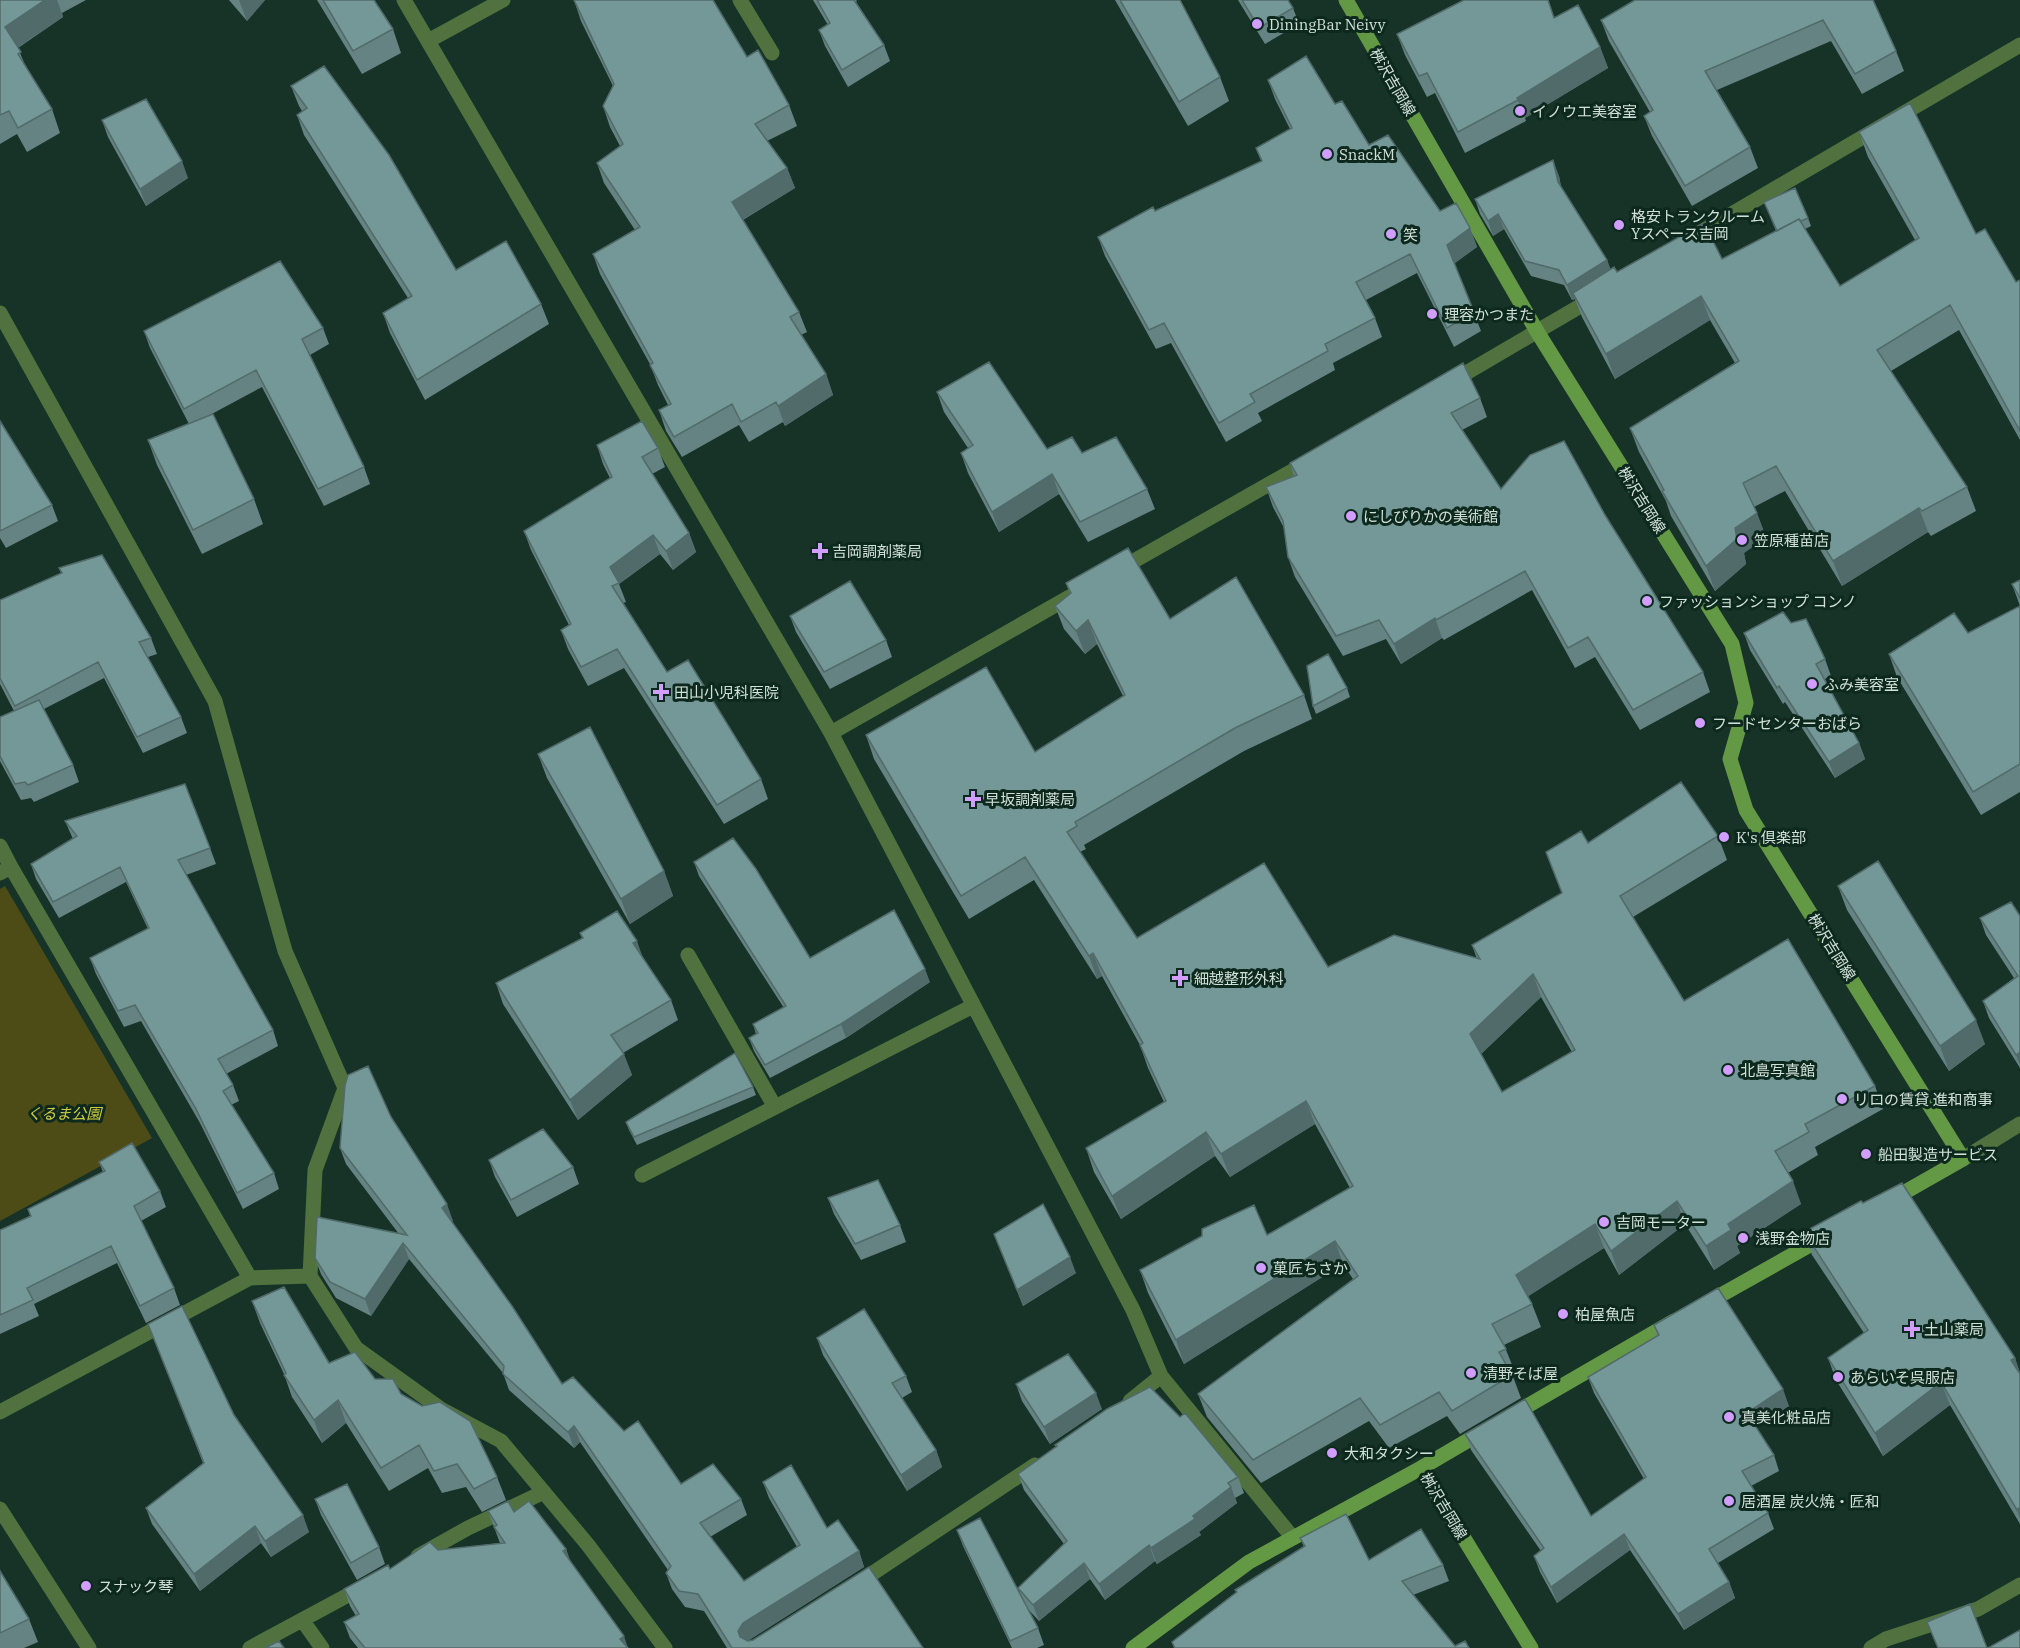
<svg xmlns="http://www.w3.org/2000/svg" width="2020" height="1648" font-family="'IBM Plex Serif','Noto Sans JP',serif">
<rect width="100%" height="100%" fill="#173327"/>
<path fill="#4e4c16" d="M5 886 152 1138 0 1221V889Z"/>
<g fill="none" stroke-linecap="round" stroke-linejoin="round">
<path stroke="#51723f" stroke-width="15" d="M404 0 831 733 1133 1310 1161 1376 1293 1538
M740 0 772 53
M428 41 503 0
M1689 239 2020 45
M0 313 215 701 285 951 345 1088 315 1170 310 1276 356 1348 441 1409 501 1441 588 1545 665 1648
M1449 383 1594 298
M1118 570 1308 462
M831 733 1073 595
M0 846 11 867
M0 873 11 867 250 1278 0 1412
M688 955 775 1107
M1963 1159 2020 1124
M642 1175 973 1006
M250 1278 310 1276
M1130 1401 1161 1376
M0 1509 89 1648
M418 1556 468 1528 544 1492
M858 1583 1035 1465
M303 1621 322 1648
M250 1648 363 1587
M1871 1648 1886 1639 1978 1609 2020 1585"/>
<path stroke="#639845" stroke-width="15" d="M1346 0 1538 333 1732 644 1746 703 1730 759 1746 810 1963 1159 1891 1200
M1705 1304 1826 1236
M1510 1416 1674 1321
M1484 1431 1421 1468 1531 1648
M1133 1648 1249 1562 1421 1468"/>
</g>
<path fill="#648382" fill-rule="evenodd" d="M0 0H86L62 13 63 17 18 48 25 65 52 109 60 133 27 152 17 134 0 144Z
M229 0H265L247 21Z
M317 0H374L393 29 401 53 362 74Z
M574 0 747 57 789 105 797 126 767 141 787 168 795 188 743 220 799 312 807 332 801 335 826 374 833 395 785 426 783 422 749 442 739 425 682 457 666 431 659 410 668 405 658 385 650 364 600 274 593 254 635 230 604 183 597 163 620 146 610 127 603 106 613 86 581 21Z
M813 0H856L857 1 856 2 884 45 890 61 848 87 825 46 819 30 828 25Z
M1115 0H1180L1220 77 1229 101 1188 126Z
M1238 0H1288L1293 8 1299 24 1265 44Z
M1873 0 1896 51 1904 71 1862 94 1831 41 1717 90 1750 147 1758 168 1692 206 1652 136 1644 116 1650 112 1609 41 1601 20Z
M1554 18 1600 47 1608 68 1525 118 1526 121 1465 153 1435 93 1427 97 1405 55 1397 34Z
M1268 80 1335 104 1369 145 1440 211 1470 228 1477 247 1454 263 1481 331 1454 347 1417 273 1366 300 1375 318 1382 337 1333 363 1335 370 1258 413 1262 421 1226 442 1171 343 1156 349 1105 256 1098 237 1261 161 1256 148 1290 129 1275 99Z
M291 86 456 270 541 304 549 324 425 400 390 333 383 313 408 298 304 135 297 115 302 111 299 106Z
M102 120 188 178 146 206 108 137Z
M1859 132 1976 234 2016 282 2020 280V440L1959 330 1891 371 1967 487 1976 511 1931 536 1928 532 1842 586 1785 491 1754 507 1766 537 1744 553 1746 564 1715 591 1671 516 1666 501 1639 452 1630 428 1735 363 1710 320 1615 379 1582 317 1575 299 1572 300 1564 285 1531 276 1504 229 1493 236 1480 214 1475 199 1559 176 1561 187 1607 260 1610 269 1617 272 1722 259 1776 231 1764 202 1808 218 1811 226 1805 229 1840 286 1915 240 1868 157Z
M323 328 329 344 310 355 364 467 370 484 324 506 262 387 208 416 254 499 263 524 202 554 157 465 148 440 189 424 150 348 144 331Z
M937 392 1047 449 1082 453 1147 489 1155 509 1088 542 1059 494 999 532 968 473 961 453 968 448 944 412Z
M1480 398 1487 417 1462 430 1501 489 1605 515 1703 672 1710 692 1640 730 1595 657 1575 668 1532 590 1444 640 1442 638 1401 664 1386 639 1343 656 1295 577 1288 557 1284 528 1273 507 1266 487 1294 476 1290 463Z
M0 421 52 505 58 521 6 548 0 538Z
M597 445 658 448 665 467 652 474 689 533 696 552 673 570 660 554 619 584 626 602 623 603 667 672 761 779 768 799 724 824 624 668 588 686 568 649 561 630 569 625 531 550 524 531 610 478 603 464Z
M59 568 151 638 157 654 148 657 181 717 187 733 143 753 104 678 44 709 73 765 79 782 34 802 31 798 21 800 0 761V717L14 711 0 684V600L61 573Z
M2020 580V792L1981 815 1897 677 1889 654 1968 633 2020 606 2012 584Z
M1066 583 1170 619 1304 695 1312 719 1244 751 1084 845 1086 849 1080 852 1137 938 1328 967 1477 959 1472 945 1562 893 1588 843 1718 836 1727 860 1633 917 1684 1001 1875 1086 1883 1109 1815 1147 1818 1155 1788 1173 1801 1204 1737 1246 1740 1253 1714 1270 1685 1224 1619 1275 1604 1248 1528 1296 1532 1304 1541 1327 1504 1345 1515 1372 1512 1374 1521 1398 1460 1434 1447 1416 1389 1448 1369 1421 1261 1483 1207 1417 1198 1394 1353 1279 1343 1264 1184 1364 1148 1293 1140 1270 1267 1235 1350 1188 1315 1124 1230 1177 1215 1156 1121 1219 1094 1172 1086 1148 1164 1102 1148 1068 1140 1045 1102 976 1097 979 1034 880 969 919 874 759 866 735 1035 752 1123 696 1097 644 1085 654 1064 629 1055 606 1070 594ZM1541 997 1572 1052 1502 1092 1481 1054Z
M790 616 886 640 892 657 830 689 796 632Z
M1791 623 1825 659 1831 676 1825 679 1859 743 1865 759 1835 778 1785 702 1783 704 1750 650 1744 633Z
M1347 688 1350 697 1316 714 1313 706Z
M538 754 664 871 673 896 630 924 547 778Z
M65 821 210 848 216 864 186 875 273 1030 278 1046 226 1074 233 1085 239 1101 231 1105 274 1173 279 1189 243 1209 200 1123 141 1021 124 1027 96 974 90 958 148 929 126 882 59 918 36 879 31 864 73 839Z
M694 862 810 958 930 982 846 1038 770 1078 754 1051 749 1038 756 1034 753 1024 784 1008 699 876Z
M1838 886 1985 1044 1949 1071 1847 910Z
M2020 916V1068L1989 1018 1983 1001 2014 978 1986 935 1980 918Z
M580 933 643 958 671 1000 678 1020 623 1053 632 1075 578 1120 503 1004 496 983 582 938Z
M753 1087 756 1095 637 1145 629 1130 626 1122Z
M391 1117 453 1221 451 1222 562 1384 624 1431 681 1484 741 1499 747 1515 710 1537 744 1581 797 1547 769 1498 763 1482 859 1551 864 1567 749 1640 748 1641 923 1648H727L704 1611 685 1607 672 1589 666 1573 668 1570 580 1442 574 1448 509 1390 503 1373 409 1259 371 1316 336 1298 321 1274 315 1258 399 1234 346 1164 340 1148Z
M489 1160 573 1167 579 1184 517 1217 495 1177Z
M99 1162 160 1191 166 1207 141 1221 174 1288 180 1305 146 1323 117 1263 34 1304 39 1316 0 1334V1230L30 1216 28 1209 103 1172Z
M828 1198 900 1225 906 1242 861 1260 834 1214Z
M1863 1203 2015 1358 2020 1373V1524L1950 1405 1883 1456 1836 1380 1828 1358 1864 1333 1812 1255 1804 1232Z
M994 1234 1076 1273 1023 1306Z
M252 1301 329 1363 375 1379 422 1406 497 1477 506 1500 482 1512 466 1487 442 1493 428 1468 389 1491 346 1423 322 1443 292 1397 284 1374 260 1323Z
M148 1324 234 1415 309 1532 271 1557 261 1543 200 1591 152 1524 146 1508 203 1463Z
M1654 1325 1789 1406 1756 1427 1774 1455 1779 1471 1751 1486 1768 1513 1774 1529 1718 1563 1729 1582 1735 1598 1684 1630 1630 1550 1557 1603 1540 1572 1534 1556 1541 1551 1471 1450 1465 1434 1591 1516 1644 1479 1594 1393 1588 1377 1657 1336Z
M817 1338 906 1376 912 1392 902 1398 936 1450 942 1467 907 1491 823 1355Z
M1016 1384 1102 1409 1050 1444 1022 1401Z
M1018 1474 1238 1477 1244 1493 1235 1498 1237 1503 1199 1532 1201 1535 1157 1564 1155 1561 1105 1600 1090 1579 1039 1621 1026 1607 1038 1628 1044 1645 1037 1648H1012L963 1546 957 1530 1022 1598 1018 1588 1064 1544 1024 1490Z
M315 1499 379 1547 385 1564 357 1580 321 1515Z
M488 1511 514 1512 566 1549 570 1561 628 1648H358L350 1638 344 1622 356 1616 350 1606 344 1589 390 1569 438 1550 500 1543Z
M1300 1538 1369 1560 1443 1565 1449 1581 1413 1595 1455 1646 1469 1648H1174L1172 1642 1236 1592 1235 1590 1304 1547Z
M0 1571 29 1619 38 1642 24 1648H0Z"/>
<path fill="#516a6a" d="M45 0H57L63 17 14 50 5 27Z
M239 0H265L247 21Z
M1600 47 1608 68 1525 118 1526 121 1517 98Z
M1553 160 1559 176 1563 197 1558 182Z
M182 161 188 178 146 206 140 189Z
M787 168 795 188 739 222 732 202Z
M1498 214 1504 229 1493 236 1488 221Z
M1470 228 1477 247 1454 264 1447 245Z
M1607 260 1613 275 1573 293 1575 299 1572 300 1567 285Z
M1701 296 1710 320 1615 379 1606 354Z
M826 374 833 395 785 426 778 406Z
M1052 474 1059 494 999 532 992 512Z
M1919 508 1928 532 1842 586 1833 561Z
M1757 513 1766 537 1744 553 1746 564 1715 591 1706 566 1735 528Z
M689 533 696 552 673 570 666 551Z
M653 535 660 554 619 584 610 567Z
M1435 618 1442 638 1401 664 1394 644Z
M1088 620 1097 644 1085 654 1076 631Z
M1859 743 1865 759 1835 778 1829 762Z
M664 871 673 896 630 924 621 899Z
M637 941 644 961 633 943Z
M1093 953 1102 976 1097 979 1089 956Z
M925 969 930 982 846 1038 841 1024Z
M1533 974 1541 997 1478 1057 1470 1034Z
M1976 1020 1985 1044 1949 1071 1940 1046Z
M2020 1052V1065L2016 1055Z
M624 1054 632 1075 578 1120 570 1100Z
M1306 1101 1315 1124 1230 1177 1221 1154Z
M1206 1132 1215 1156 1121 1219 1112 1196Z
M1793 1181 1801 1204 1737 1246 1740 1253 1714 1270 1706 1246 1728 1224Z
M1677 1201 1685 1224 1619 1275 1611 1251Z
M447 1204 453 1221 447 1224 442 1208Z
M1595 1224 1604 1248 1524 1299 1516 1275Z
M1335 1241 1343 1264 1184 1364 1176 1340Z
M403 1243 409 1259 371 1316 365 1299Z
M1070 1257 1076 1273 1023 1306 1017 1290Z
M2015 1358 2020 1373V1382L2011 1360Z
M1941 1382 1950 1405 1883 1456 1875 1433Z
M1783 1389 1789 1406 1753 1429 1747 1413Z
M1096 1393 1102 1409 1050 1444 1044 1427Z
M338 1400 346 1423 322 1443 314 1420Z
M574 1426 580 1442 574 1448 568 1432Z
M936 1450 942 1467 907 1491 901 1475Z
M1231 1487 1237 1503 1199 1532 1201 1535 1157 1564 1151 1548Z
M2020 1507V1519L2017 1510Z
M303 1515 309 1532 271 1557 265 1541Z
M255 1526 261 1543 200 1591 194 1574Z
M1624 1534 1630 1550 1557 1603 1551 1587Z
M1149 1545 1155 1561 1105 1600 1099 1584Z
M566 1549 572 1566 563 1551Z
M859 1551 864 1567 749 1640 744 1648 738 1631 743 1623Z
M1084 1563 1090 1579 1039 1621 1033 1605Z
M1729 1582 1735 1598 1684 1630 1678 1614Z
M624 1636 628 1648H623L620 1639Z"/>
<path fill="#749897" stroke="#516a6a" stroke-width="1.5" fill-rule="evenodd" d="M0 0H45L5 27 21 52 18 54 52 109 18 128 9 111 0 115Z
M323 0H374L393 29 353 51Z
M574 0H713L747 57 758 50 789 105 755 124 787 168 732 202 799 312 790 317 826 374 778 406 776 402 741 422 732 404 674 437 659 410 671 404 650 365 653 363 593 254 640 227 597 163 623 144 603 106 614 84Z
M817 0H854L884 45 842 70 819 30 830 23Z
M1120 0H1180L1220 77 1179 102Z
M1242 0H1288L1293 8 1259 28Z
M1464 0H1548L1554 18 1578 5 1600 47 1517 98 1518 100 1458 132 1427 73 1419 76 1397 34Z
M1635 0H1873L1896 51 1855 74 1823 20 1705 71 1750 147 1685 186 1644 116 1653 110 1601 20Z
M1306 56 1335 104 1342 101 1369 145 1388 135 1440 211 1456 203 1470 228 1447 245 1474 312 1447 328 1410 254 1356 282 1375 318 1325 344 1328 351 1250 394 1255 402 1219 423 1164 323 1149 330 1098 237 1153 207 1155 211 1262 161 1256 148 1292 128 1268 80Z
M324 66 389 155 456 270 506 241 541 304 417 380 383 313 412 296 297 115 307 108 291 86Z
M146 99 182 161 140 189 102 120Z
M1910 103 1976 234 1985 229 2016 282 2020 280V431L1950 305 1877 350 1967 487 1922 511 1919 508 1833 561 1776 466 1743 483 1757 513 1735 528 1737 539 1706 566 1662 491 1664 490 1630 428 1739 361 1701 296 1606 354 1573 293 1614 267 1617 272 1704 223 1722 259 1799 219 1840 286 1919 238 1859 132Z
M1553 160 1558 182 1607 260 1567 285 1559 270 1525 261 1498 214 1488 221 1475 199Z
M1795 188 1808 218 1801 221 1799 219 1777 231 1764 202Z
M280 261 323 328 302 339 364 467 318 489 256 370 184 409 144 331Z
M989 362 1047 449 1072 437 1082 453 1116 437 1147 489 1080 522 1052 474 992 512 961 453 973 445 937 392Z
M1463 363 1480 398 1451 413 1501 489 1530 455 1564 441 1605 515 1703 672 1633 710 1588 637 1568 648 1525 571 1436 620 1435 618 1394 644 1379 620 1336 636 1288 557 1283 521 1266 487 1297 475 1290 463Z
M213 414 254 499 193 530 148 440Z
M0 421 52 505 0 531Z
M642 421 658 448 642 457 689 533 666 551 653 535 610 567 619 583 612 586 667 672 688 660 761 779 717 805 617 649 581 667 561 630 571 624 524 531 612 477 597 445Z
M1128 548 1170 619 1236 577 1304 695 1235 728 1075 822 1077 826 1067 832 1137 938 1264 863 1328 967 1394 935 1480 959 1472 945 1562 893 1546 852 1581 831 1588 843 1681 782 1718 836 1620 896 1684 1001 1788 939 1875 1086 1805 1124 1809 1132 1775 1151 1793 1181 1728 1224 1731 1230 1706 1246 1677 1201 1611 1251 1595 1224 1516 1275 1532 1304 1492 1324 1506 1349 1499 1352 1512 1375 1452 1411 1439 1392 1380 1425 1360 1398 1253 1460 1198 1394 1358 1276 1335 1241 1176 1340 1140 1270 1202 1236V1229L1254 1205 1267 1235 1353 1186 1306 1101 1221 1154 1206 1132 1112 1196 1086 1148 1166 1101 1140 1045 1143 1043 1093 953 1089 956 1025 857 961 896 866 735 986 667 1035 752 1125 695 1088 620 1076 631 1055 606 1071 593 1066 583ZM1533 974 1575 1050 1502 1092 1470 1034Z
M102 555 151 638 139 642 181 717 137 737 98 662 15 706 0 678V600L62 573 59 568Z
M2020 580V598L2012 584Z
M850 581 886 640 824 672 790 616Z
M2020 606V764L1973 792 1889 654 1954 613 1968 633Z
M1783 612 1791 623 1806 619 1825 659 1816 664 1859 743 1829 762 1779 686 1777 688 1744 633Z
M1328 654 1347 688 1313 706 1307 666Z
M39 700 73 765 28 785 25 782 15 784 0 756V717Z
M590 727 664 871 621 899 538 754Z
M185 784 210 848 178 860 273 1030 218 1059 233 1085 223 1091 274 1173 237 1193 195 1107 135 1005 118 1011 90 958 149 928 120 867 53 902 31 864 77 836 65 821Z
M733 838 756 869 810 958 894 910 925 969 841 1024 765 1065 749 1038 758 1033 753 1024 786 1006 694 862Z
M1878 861 1976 1020 1940 1046 1838 886Z
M2011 902 2020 916V1052L2016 1055 1983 1001 2018 976 1980 918Z
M617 911 637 941 633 943 671 1000 611 1035 624 1054 570 1100 496 983 583 938 580 933Z
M735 1053 753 1087 634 1137 626 1122Z
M368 1066 391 1117 447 1204 442 1208 512 1306 562 1384 573 1377 624 1431 638 1421 681 1484 713 1464 741 1499 700 1523 744 1581 800 1545 763 1482 791 1465 827 1528 838 1520 859 1551 743 1623 738 1631 740 1637 748 1641 753 1640 869 1567 923 1648H732L698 1594 679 1591 666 1573 671 1566 574 1426 568 1432 503 1374 504 1366 403 1243 365 1299 330 1282 315 1258 317 1217 407 1235 340 1148 345 1085 348 1075Z
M543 1129 573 1167 511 1200 489 1160Z
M132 1143 160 1191 134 1206 174 1288 140 1306 111 1246 27 1288 33 1300 0 1315V1230L31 1216 28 1209 105 1171 99 1162Z
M878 1180 900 1225 855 1244 828 1198Z
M1902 1183 2015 1358 2011 1360 2020 1374V1507L2017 1510 1941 1382 1875 1433 1828 1358 1868 1330 1804 1232 1861 1201 1863 1203Z
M1043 1204 1070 1257 1017 1290 994 1234Z
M284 1287 329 1363 355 1352 375 1379H393L401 1394 422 1406 440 1402 470 1421 497 1477 474 1489 457 1464 434 1471 419 1445 381 1468 338 1400 314 1420 284 1375 286 1373 252 1301Z
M1718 1288 1783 1389 1747 1413 1774 1455 1742 1471 1768 1513 1709 1549 1729 1582 1678 1614 1624 1534 1551 1587 1534 1556 1544 1548 1465 1434 1525 1399 1591 1516 1646 1477 1588 1377 1659 1335 1654 1325Z
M182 1306 234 1415 303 1515 265 1541 255 1526 194 1574 146 1508 204 1463 148 1324Z
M864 1309 906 1376 892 1383 936 1450 901 1475 817 1338Z
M1068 1354 1096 1393 1044 1427 1016 1384Z
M1150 1387 1180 1417 1185 1413 1238 1477 1228 1483 1231 1487 1193 1516 1195 1519 1151 1548 1149 1545 1099 1584 1084 1563 1033 1605 1018 1588 1067 1541 1018 1474 1057 1446 1055 1445 1107 1409Z
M347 1484 379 1547 351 1563 315 1499Z
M508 1501 514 1512 529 1501 566 1549 563 1551 624 1636 620 1639 628 1648H365L344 1622 359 1614 344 1589 388 1565 390 1569 430 1542 438 1550 505 1543 494 1527 497 1525 488 1511Z
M1346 1514 1369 1560 1421 1529 1443 1565 1402 1581 1455 1646 1465 1641 1469 1648H1175L1172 1642 1237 1592 1235 1590 1305 1546 1300 1538Z
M980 1518 1038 1628 1010 1641 957 1530Z
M0 1571 29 1619 0 1633Z
M1970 1604 1987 1648H1938L1927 1622Z
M2020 1630V1648H1988Z
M279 1641 284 1648H265Z"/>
<g fill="#d19dfe" stroke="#0d291d" stroke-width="2">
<circle cx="1257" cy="24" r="6"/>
<circle cx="1520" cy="111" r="6"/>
<circle cx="1327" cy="154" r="6"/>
<circle cx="1619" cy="225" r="6"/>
<circle cx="1391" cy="234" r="6"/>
<circle cx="1432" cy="314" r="6"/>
<circle cx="1351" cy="516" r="6"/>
<circle cx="1742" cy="540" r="6"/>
<path d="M817 542h6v6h6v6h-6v6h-6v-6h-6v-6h6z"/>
<circle cx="1647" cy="601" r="6"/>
<circle cx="1812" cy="684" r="6"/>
<path d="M658 683h6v6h6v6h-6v6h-6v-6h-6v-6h6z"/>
<circle cx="1700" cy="723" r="6"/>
<path d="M970 790h6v6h6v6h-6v6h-6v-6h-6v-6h6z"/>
<circle cx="1724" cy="837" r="6"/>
<path d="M1177 969h6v6h6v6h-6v6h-6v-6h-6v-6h6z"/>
<circle cx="1728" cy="1070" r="6"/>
<circle cx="1842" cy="1099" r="6"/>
<circle cx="1866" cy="1154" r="6"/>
<circle cx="1604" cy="1222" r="6"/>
<circle cx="1743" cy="1238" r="6"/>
<circle cx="1261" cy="1268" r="6"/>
<circle cx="1563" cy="1314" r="6"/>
<path d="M1909 1320h6v6h6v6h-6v6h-6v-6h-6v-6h6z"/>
<circle cx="1471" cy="1373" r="6"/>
<circle cx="1838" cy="1377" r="6"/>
<circle cx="1729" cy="1417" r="6"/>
<circle cx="1332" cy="1453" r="6"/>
<circle cx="1729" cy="1501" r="6"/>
<circle cx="86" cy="1586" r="6"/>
</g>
<g text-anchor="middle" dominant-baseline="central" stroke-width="6" stroke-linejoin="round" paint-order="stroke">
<g font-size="15" fill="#d0e0d8" stroke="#0d291d" text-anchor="start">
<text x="1269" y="24">DiningBar Neivy</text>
<text x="1532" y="111">イノウエ美容室</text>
<text x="1339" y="154">SnackM</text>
<text x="1631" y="216">格安トランクルーム<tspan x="1631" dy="17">Yスペース吉岡</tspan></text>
<text x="1403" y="234">笑</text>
<text x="1444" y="314">理容かつまた</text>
<text x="1363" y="516">にしぴりかの美術館</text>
<text x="1754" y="540">笠原種苗店</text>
<text x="832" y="551">吉岡調剤薬局</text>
<text x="1659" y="601">ファッションショップ コンノ</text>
<text x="1824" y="684">ふみ美容室</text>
<text x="674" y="692">田山小児科医院</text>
<text x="1712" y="723">フードセンターおばら</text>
<text x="985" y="799">早坂調剤薬局</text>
<text x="1736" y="837">K's 倶楽部</text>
<text x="1194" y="978">細越整形外科</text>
<text x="1740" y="1070">北島写真館</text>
<text x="1854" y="1099">リロの賃貸 進和商事</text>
<text x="1878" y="1154">船田製造サービス</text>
<text x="1616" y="1222">吉岡モーター</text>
<text x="1755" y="1238">浅野金物店</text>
<text x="1273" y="1268">菓匠ちさか</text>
<text x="1575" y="1314">柏屋魚店</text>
<text x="1924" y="1329">土山薬局</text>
<text x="1483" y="1373">清野そば屋</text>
<text x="1850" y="1377">あらいそ呉服店</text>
<text x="1741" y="1417">真美化粧品店</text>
<text x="1344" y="1453">大和タクシー</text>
<text x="1741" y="1501">居酒屋 炭火焼・匠和</text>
<text x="98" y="1586">スナック琴</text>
</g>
<g font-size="15" fill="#d0e0d8" stroke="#0d291d">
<text transform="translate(1393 82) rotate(60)">桝沢吉岡線</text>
<text transform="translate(1642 500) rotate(58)">桝沢吉岡線</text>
<text transform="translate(1832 947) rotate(58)">桝沢吉岡線</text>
<text transform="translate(1444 1506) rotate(59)">桝沢吉岡線</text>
</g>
<g font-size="15" font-style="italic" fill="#d3cd3d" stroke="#0d291d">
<text x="64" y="1113">くるま公園</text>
</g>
</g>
</svg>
